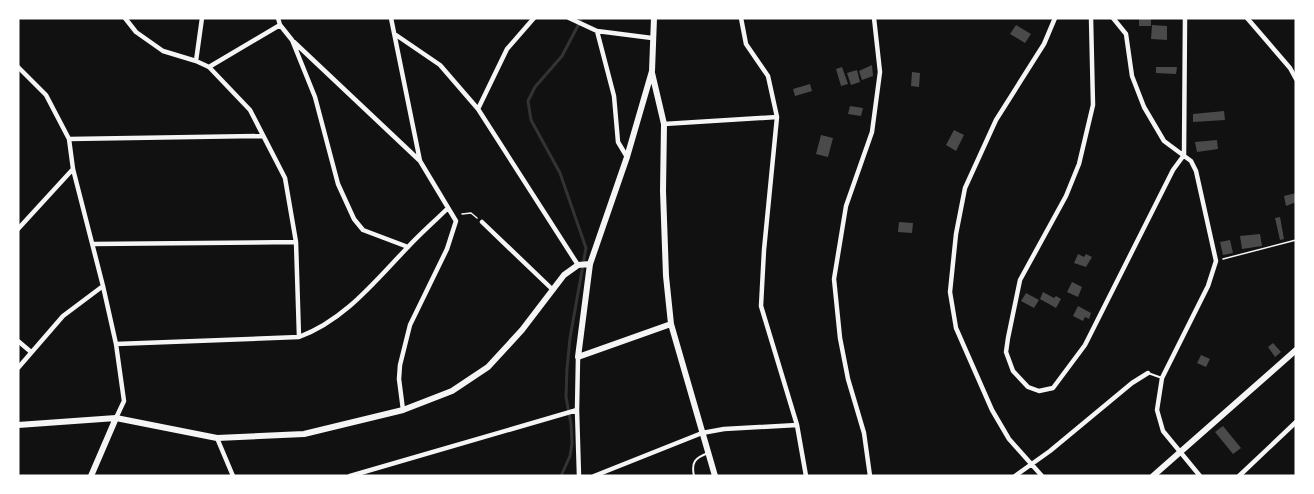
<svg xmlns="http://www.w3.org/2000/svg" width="1314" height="494" font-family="'Sofia Sans Condensed',sans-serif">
<rect width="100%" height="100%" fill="#111"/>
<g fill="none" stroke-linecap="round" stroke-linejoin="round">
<path stroke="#333" stroke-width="3" d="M561 476 570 456 572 443 571 424 566 397 567 369 570 338 586 248 560 173 531 120 528 101 535 87 562 56 582 18"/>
</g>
<path fill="#4a4a4a" d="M1139 18H1151V26H1139Z
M1016 25 1031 34 1025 43 1010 34Z
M1152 25 1167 26V40L1151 39Z
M872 65 873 76 862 80 859 71Z
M842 67 848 84 841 86 836 69Z
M1156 67H1177L1176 74 1156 73Z
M857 70 860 82 851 85 847 73Z
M912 72 920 73 919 87 911 86Z
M810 84 812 91 795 96 793 89Z
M850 106 863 108 861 116 848 114Z
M1224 111 1225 120 1193 122V114Z
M954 130 964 135 956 151 946 145Z
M821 135 833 138 828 157 816 154Z
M1217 140 1218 149 1197 152 1195 142Z
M1296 193V202L1286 206 1284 196Z
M1280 217 1284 239 1280 240 1275 218Z
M899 222 913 223 912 233 898 232Z
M1260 234 1262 246 1242 249 1240 236Z
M1230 240 1233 253 1223 255 1220 242Z
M1078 254 1084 257 1086 254 1092 257 1086 267 1074 263Z
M1072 282 1082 287 1078 297 1067 292Z
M1043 292 1054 298 1056 296 1061 299 1056 308 1040 299Z
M1026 293 1039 300 1034 308 1021 301Z
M1078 306 1091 313 1089 319 1085 317 1083 321 1073 316Z
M1273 343 1281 352 1275 357 1268 347Z
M1201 355 1210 359 1206 367 1197 363Z
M1223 426 1241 448 1233 454 1215 432Z"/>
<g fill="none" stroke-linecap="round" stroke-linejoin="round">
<path stroke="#f5f5f5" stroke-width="1.5" d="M462 214 471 213 477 218
M1223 259 1296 240"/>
<path stroke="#f5f5f5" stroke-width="2" d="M1148 373 1162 378
M694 476C691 462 695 458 708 453"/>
<path stroke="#f5f5f5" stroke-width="4.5" d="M125 18 136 32 163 51 196 61 209 67 250 110 285 178 296 242 299 337
M278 18 280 25 292 40 315 97 338 184 354 219 363 230 408 247
M391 18 420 161 456 221 447 249 410 325 400 365 399 379 403 410
M569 18 597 31 652 38
M741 18 746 44 768 76 777 117 764 250 761 306 797 425 806 476
M1091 18 1093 105 1079 164 1066 196 1020 280 1008 338 1006 352 1013 371 1028 387 1039 391 1053 388 1085 345 1173 170 1184 155
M1113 18 1126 34 1132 76 1144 107 1164 141 1191 161 1196 171 1216 261 1208 286 1162 378 1157 410 1163 431 1200 476
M1247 18 1290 68 1296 79
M597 31 614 96 618 142 627 157
M396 35 440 65 478 109 578 265
M294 42 419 160
M196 61 202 18
M18 67 46 95 69 139 73 169 103 286 116 344 124 401 116 418
M209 67 280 25
M478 109 507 49 534 18
M664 124 777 117
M69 139 263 136
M1184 155 1185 18
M482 222 553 290
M18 229 73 169
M93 244 296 242
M18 341 31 352
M116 344 299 337C345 320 375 281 408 247 421 233 435 221 448 208
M578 357 577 410 579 476
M18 368 63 316 103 286
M217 438 233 476
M350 476 577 410
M594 476 702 433 724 429 797 425
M870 476 864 433 848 379 840 338 834 279 846 206 872 132 880 72 874 18
M1015 476 1050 451 1132 383 1148 373
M1042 476 1009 439 992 410 956 328 950 292 956 234 965 188 996 120 1044 44 1055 18
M1239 476 1296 422"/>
<path stroke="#f5f5f5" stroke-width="6" d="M654 18 652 71 627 157 590 264 578 357 671 324
M652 73 664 124 663 191 666 276 671 324 715 476
M18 425 116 418 217 438 304 434 403 410 452 391 488 367 522 330 564 275 578 265 590 264
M91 476 116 418
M1153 476 1296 350"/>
</g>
<rect width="1314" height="494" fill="none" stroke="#ffffff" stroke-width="39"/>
</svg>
